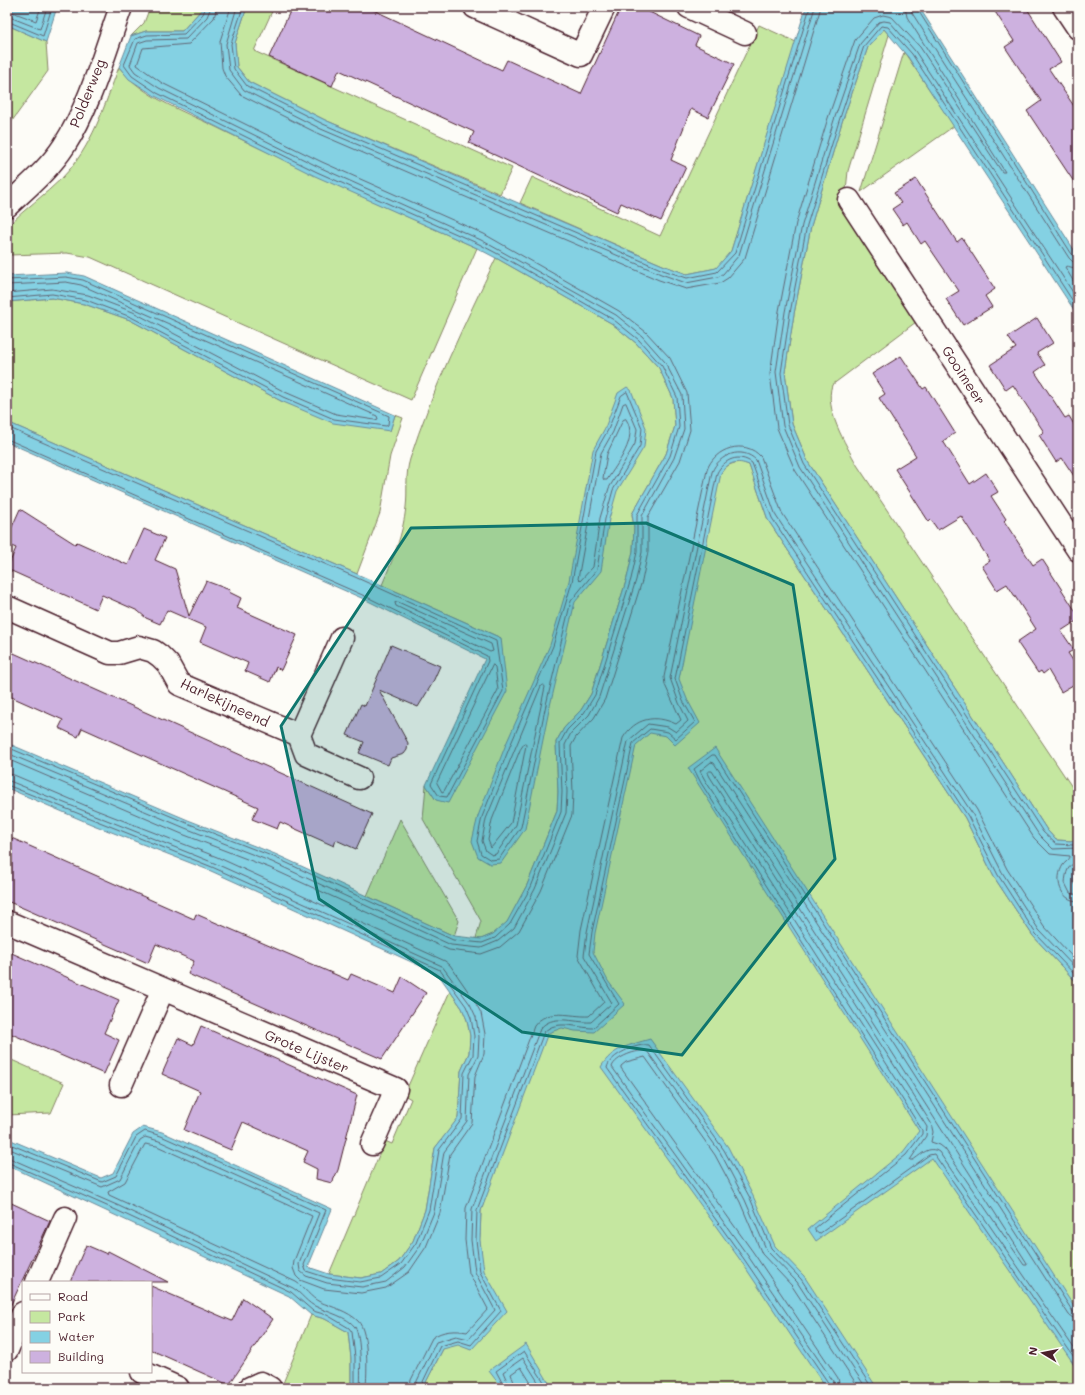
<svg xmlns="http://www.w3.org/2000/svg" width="1085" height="1395" font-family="Mali,sans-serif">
<rect width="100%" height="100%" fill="#fdfcf7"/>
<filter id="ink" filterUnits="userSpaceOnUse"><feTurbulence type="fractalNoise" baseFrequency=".025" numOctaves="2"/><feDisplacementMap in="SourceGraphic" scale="8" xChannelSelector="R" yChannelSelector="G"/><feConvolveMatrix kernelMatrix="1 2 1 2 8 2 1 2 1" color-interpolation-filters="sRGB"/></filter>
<g filter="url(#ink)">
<path fill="#c5e7a0" stroke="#888366" d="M150 7H204L182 31H146L131 36 144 23Z
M247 7H274L254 51 512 168 500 194 325 120 249 82 237 67 235 43Z
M7 25 46 42 48 71 7 128Z
M759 25 796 42 731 251 717 268 687 274 665 266 520 203 532 177 660 236Z
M884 29 889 35 848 171 845 200 916 322 832 385C824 409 845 443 857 465L1078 796V838L1073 841 1056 840 1047 830 808 462 792 424 785 372 794 314 811 226 842 122 868 47Z
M904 52 954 126 861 192Z
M119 67C144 99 189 113 224 131 308 172 392 210 477 248L411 400 90 257 67 253 10 255 7 253V227C24 209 45 195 62 178 93 146 104 106 119 67Z
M496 258 611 323 636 343 659 368 673 398 675 426 666 454 632 514 634 527 633 551 627 578 591 694 581 710 564 728 556 742 558 792 557 811 527 885 507 923 493 934 481 939 476 938 481 921 423 819 426 785 436 800 501 638 382 585C393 559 403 535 406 507 408 491 405 475 410 459 432 390 465 323 496 258Z
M52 298 84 304 130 320 281 401 390 431 395 415 403 418 390 456 380 513 357 574 7 422V302Z
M741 462 749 465 768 520 965 818 994 877 1033 936 1078 984V1388H423L443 1349 480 1236 481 1211 636 745 721 473C726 465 732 463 741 462Z
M400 819 459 921 454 936 367 896Z
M450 991 462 1008 467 1020 470 1036 469 1053 461 1071 458 1119 435 1148 425 1210 413 1241 399 1261 381 1274 361 1278 329 1274 385 1141 392 1144 411 1099 404 1095Z
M7 1058 64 1083 51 1113 7 1115Z
M311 1315 325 1319 348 1332 351 1358V1388H281Z"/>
<path fill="#84d1e3" stroke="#6d8a99" d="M7 7H57L46 42 7 25Z
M204 7H247L235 43 237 67 249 82 325 120 665 266 687 274 716 268 731 251 806 7H919L1078 256V316L908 57 884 29 868 47 842 122 811 226 794 314 785 372 792 424 808 462 1047 830 1056 840 1073 841 1078 838V871L1075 873 1074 883 1078 888V984L1033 936 994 877 965 818 768 520 749 465C737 460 728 462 721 473L679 679 687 699 700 723 675 745 666 736 650 733 636 745 595 933 593 952 608 981 625 1004 594 1032 575 1031 562 1028 548 1033 481 1211 480 1240 484 1271 507 1311 471 1350 458 1345 443 1349 423 1388H351V1358L348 1332 325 1319 311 1315 289 1296 7 1165V1142L11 1140 101 1178 113 1173 133 1134 143 1127 162 1132 332 1209 308 1267 329 1274 361 1278 381 1274 399 1261 413 1241 425 1210 435 1148 458 1118 461 1071 469 1053 470 1036 467 1020 462 1008 438 974 211 871 91 824 7 788V743L188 820 275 854 454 936 481 939 493 934 507 922 527 885 557 811 558 792 556 742 564 728 581 710 591 694 627 578 633 551 634 527 632 514 666 454 675 426 673 398 659 368 636 343 611 323 496 258 477 248 315 176 155 96 129 79 119 67 131 36 146 31H182Z
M67 273 84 276 395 415 390 431 333 423 281 401 130 320 84 304 52 298 7 302V276Z
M627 387 631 390 646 428 644 447 617 491 609 519 601 571 575 602 549 710 525 829 501 863 490 864 478 857 472 841 478 816 506 744 550 645 569 581 593 450 605 428 618 393Z
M7 422 357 574 501 638 507 691 448 803 436 800 426 785 485 659 366 600 7 442Z
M715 748 1078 1313V1370L932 1158 816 1241 808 1229 903 1152 919 1131 688 768Z
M650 1039 728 1147 753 1196 775 1246 804 1276 877 1388H826L741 1261 601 1067C612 1048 630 1045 650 1039Z
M526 1344 552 1388H502L489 1371Z"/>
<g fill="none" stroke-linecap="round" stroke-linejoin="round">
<path stroke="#616675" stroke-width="1" d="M231 7 220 41 222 68 225 76 241 95 319 134 659 280 686 289 720 283 728 278 745 258 821 7
M237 7 226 44 229 70 244 90 321 129 661 274 686 283 718 277 723 274 739 255 815 7
M243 7 231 44 234 69 247 86 323 124 663 270 687 278 717 272 735 253 810 7
M905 7 907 17 1005 172H1002L920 47 892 17 883 15 874 18 855 40 828 118 796 223 779 311 770 374 777 428 795 470 1034 838 1050 854 1070 856C1070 860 1065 862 1063 865 1054 879 1060 901 1078 901
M911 7 912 13 1069 258 1073 262 1078 263
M916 7 1073 256 1078 258
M7 10 36 21 41 7
M7 16 40 29 47 7
M7 21 43 36 52 7
M1078 269 1067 266 1065 267 1078 289
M7 280 66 277 83 280 389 416 388 425 386 426 334 419 283 397 131 317 86 300 52 294 7 298
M7 285 66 282 81 285 377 416 378 419 375 420 336 414 285 392 133 312 88 295 52 289 7 293
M1078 300 915 51 890 22 884 21 879 22 860 44 834 120 802 225 785 312 776 372 783 426 800 467 1039 835 1053 849 1078 848
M1078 309 912 54 888 27 881 26 864 46 839 121 807 225 790 313 781 373 788 425 804 464 1043 832 1056 844 1073 845 1078 842
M627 392 642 428 640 446 613 490 605 519 597 569 571 601 545 709 521 827 499 859 491 860 481 854 477 841 482 817 510 746 553 646 572 582 596 451 608 430 621 396Z
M626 403 637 429 635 444 609 488 600 518 593 567 580 581 578 579 601 453 613 432 623 404Z
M626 419C639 439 617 463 607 480H604L603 478 607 454 623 420Z
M7 427 355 577 496 641 503 691 447 797 439 796 431 784 488 661 487 656 367 597 7 439
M398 602 491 644 493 651 490 652 396 606 395 603Z
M493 665 495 667 498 690 444 791 442 792 437 783Z
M544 685 545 687 516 825 496 854 492 855 486 851 482 841 486 819 541 686Z
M525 743 526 745 511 823 491 848 488 840 492 820 520 750Z
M7 747 187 823 274 857 453 940 482 943 495 938 510 924 531 887 561 812 562 792 560 743 567 730 584 713 595 695 631 579 637 552V515L670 456 679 427 677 397 662 366 639 340 614 320 498 254 479 244 317 172 157 93 132 76 124 65 135 39 147 35 184 34 203 14 206 7
M7 753 185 828 272 862 451 945 481 948 498 941 514 928 535 889 566 813 567 792 565 745 571 733 589 715 599 697 636 580 642 552V516L674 458 684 429 682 395 665 362 642 336 616 315 481 240 319 167 159 88 135 72 130 65 138 43 147 40 186 39 207 17 211 7
M7 759 182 834 270 868 449 950 481 954 500 947 519 931 541 891 572 815 573 792 571 746 576 737 594 718 605 699 642 581 648 552V517L680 461 690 430 687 393 670 358 646 332 619 311 484 234 322 162 162 83 137 65 143 48 189 44 214 18 217 7
M710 771H712L1027 1263V1265H1024L945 1149 940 1145 931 1142 933 1132 931 1123 710 777 708 773Z
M7 774 14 775 96 810 217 857 445 961 450 965 474 1000 481 1013 485 1034 484 1054 475 1076 472 1123 450 1154 440 1213 426 1247 409 1272 386 1288 361 1293 324 1289 300 1280 296 1276 293 1268 294 1261 312 1216 157 1146 145 1144 125 1182 108 1192 109 1195 296 1282C304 1287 311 1298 320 1302 332 1307 348 1311 358 1321 369 1332 367 1373 366 1388
M7 780 214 863 442 966 470 1004 476 1017 479 1037 478 1056 469 1074 467 1121 444 1152 434 1212 420 1246 405 1267 386 1282 362 1287 327 1283 306 1276 300 1271 299 1264 319 1213 159 1141 145 1137 140 1140 120 1179 102 1187 12 1150H7
M7 785 212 867 440 970 466 1006 471 1018 474 1036 473 1055 464 1073 462 1119 439 1150 429 1210 416 1243 401 1264 381 1278 360 1282 328 1278 306 1271 304 1265 326 1210 161 1136 145 1131 136 1137 116 1176 102 1182 12 1145H7
M1078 863C1067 864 1066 873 1065 883L1070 893 1078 895
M7 1157 119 1206 293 1288C301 1293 308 1304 317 1307 327 1312 348 1317 355 1327 361 1336 361 1376 360 1388
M7 1162 116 1210 291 1292 313 1311 327 1315 349 1328 352 1332 355 1357V1388
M1078 1314 1073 1312 715 755H712L694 769 701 783 922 1130V1134L906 1155 815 1228V1231L819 1234 929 1155 934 1154 1078 1363
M1078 1319 1073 1318 1069 1315 714 763 711 762 700 771 705 780 927 1127 926 1136 910 1160H913C921 1155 929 1145 939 1152L1078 1354
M409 1388 411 1380 432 1338C442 1330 456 1330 467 1332L488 1309 469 1273 465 1240 466 1208 534 1026C548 1007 570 1017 589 1016L604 1002 578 956 581 930 623 738C635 718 655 714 676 724L681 720 665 685 664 677 707 470C714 448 745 438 761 457L782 513 977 810 1007 869 1044 926 1078 963
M415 1388 416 1383 436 1342 456 1336 469 1339 495 1310 475 1272 471 1240 472 1209 540 1029C552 1013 574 1023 591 1022L612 1003 584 956 587 932 628 741 648 724 668 727 676 732 688 721 679 703 670 678 712 472C719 454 742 446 756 460L776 516 972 813 1002 872 1039 930 1078 971
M420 1388 440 1346 458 1341 471 1345 501 1311 480 1272 476 1240 477 1210 544 1032C557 1019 577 1028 593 1028L619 1004 589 954 592 932 633 743 650 729 668 732 676 739 695 722 683 701 675 679 717 473C724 459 739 453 752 463L772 518 968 816 998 875 1036 934 1078 978
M505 1388 496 1371 524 1351 548 1388
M510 1388 503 1372 523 1358 542 1388
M516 1388 511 1374 521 1367 534 1388
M829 1388V1384L744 1259 607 1068C609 1055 638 1043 649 1045L724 1150 750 1198 771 1248 801 1279 872 1388
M834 1388 833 1381 748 1256 612 1067C615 1057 638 1049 647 1051L720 1152 745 1200 767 1251 797 1282 866 1388
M840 1388 838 1378 753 1252 621 1068V1066L626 1062 645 1057 715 1155 740 1202 762 1254 792 1286 859 1388"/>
</g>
<path fill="#cdb1df" stroke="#4a1f2b" d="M292 7H367L502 70 507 60 581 94 621 7H639L699 36 695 45 734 64 708 117 691 109 671 160 686 167 661 221 621 203 617 212 469 143 474 132 339 70 332 86 269 57Z
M992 7H1026L1061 62 1049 69 1078 112V188L1027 111 1041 101 1005 47 1014 41Z
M916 179 957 242 962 238 995 289 985 296 992 307 963 325 946 299 959 291 925 241 921 244 907 222 903 225 892 209 901 203 894 193Z
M1037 318 1053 343 1037 353 1045 365 1035 372 1065 418 1069 416 1078 431V482L1062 458 1056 462 1039 435 1044 432 1013 385 1006 390 990 365 1016 348 1008 337Z
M901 356 923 389 926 387 955 433 943 441 970 484 986 473 998 492 991 496 1006 519 1004 521 1033 565 1042 559 1078 615V620L1061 631 1074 650 1068 653 1078 668V682L1061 692 1048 670 1043 674 1041 671 1038 673 1017 642 1036 629 1007 584 997 590 982 566 990 561 961 516 938 530 931 520 929 522 895 469 916 456 879 398 885 394 872 374Z
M20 509 75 544 77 542 128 565 144 529 165 538 155 560 175 569 189 616 206 581 230 590 229 592 241 598 237 608 297 635 281 670 276 667 270 682 245 671 248 663 200 642 206 627 167 610 160 624 146 618 138 611 102 595 96 609 7 569 16 548 7 544V538Z
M391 645 440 666 432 684 418 707 379 690 408 743 407 750 404 754 391 758 388 765 359 753 364 742 347 735 361 704 365 706Z
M7 650 372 814 356 849 336 840 334 846 280 822 277 829 252 819 258 807 82 728 78 737 59 728 63 720 7 695Z
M7 836 194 919 196 914 348 980 351 974 395 993 402 977 426 993 382 1059 188 974 194 961 156 944 148 963 7 901Z
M7 951 119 1000 104 1033 119 1040 104 1074 7 1032Z
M201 1026 357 1095 338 1170 332 1183 316 1179 317 1169 303 1162 308 1151 243 1122 231 1150 184 1130 200 1091 162 1074 178 1038 193 1045Z
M7 1201 50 1221 7 1313Z
M86 1245 107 1254 108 1251 168 1282H70Z
M151 1286 232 1321 243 1298 273 1319 229 1385 151 1350Z"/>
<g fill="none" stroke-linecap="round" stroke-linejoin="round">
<g stroke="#4a1f2b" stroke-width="25">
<path id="minor" d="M475 7 581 55 604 7
M689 7 745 33
M1064 7 1078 28
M849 200 1078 550
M7 607 110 653H119L139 647 153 651 160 656 168 664 179 684 299 735 342 638
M299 735 306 754 359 778
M7 922 396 1089 372 1144
M121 1085 163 989
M37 1282 65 1218
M7 1350 23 1313
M142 1372 178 1388
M250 1388 261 1383 270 1388"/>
</g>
<g stroke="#4a1f2b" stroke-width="25">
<path id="tertiary" d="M7 206C27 187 49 169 64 146 91 104 104 53 121 7"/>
</g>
<use href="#minor" stroke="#fdfcf7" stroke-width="22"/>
<use href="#tertiary" stroke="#fdfcf7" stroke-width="22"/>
</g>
</g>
<path fill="#0f766e" fill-opacity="0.2" stroke="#0f766e" stroke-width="3" stroke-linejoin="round" d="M646 523 793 585 835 859 682 1055 522 1032 319 899 281 726 411 528Z"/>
<g text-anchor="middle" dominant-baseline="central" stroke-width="3.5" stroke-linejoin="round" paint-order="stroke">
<g font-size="14" fill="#4a1f2b" stroke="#fdfcf7">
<text transform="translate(87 93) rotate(-68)">Polderweg</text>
<text transform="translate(964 375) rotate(57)">Gooimeer</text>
<text transform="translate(225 702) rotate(25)">Harlekijneend</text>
<text transform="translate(307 1051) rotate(23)">Grote Lijster</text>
</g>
</g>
<rect width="1085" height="1395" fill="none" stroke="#fdfcf7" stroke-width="24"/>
<rect x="12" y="12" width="1061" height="1371" fill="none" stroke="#4a1f2b" stroke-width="1.5" filter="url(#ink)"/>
<rect x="22" y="1281" width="130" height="92" fill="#fdfcf7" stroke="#b5a4a5"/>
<rect x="30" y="1294" width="20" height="6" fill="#fdfcf7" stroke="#b5a4a5"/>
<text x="58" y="1301" font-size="12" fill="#4a1f2b">Road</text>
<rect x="30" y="1311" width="20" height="12" fill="#c5e7a0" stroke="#b5a4a5"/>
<text x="58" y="1321" font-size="12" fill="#4a1f2b">Park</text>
<rect x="30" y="1331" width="20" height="12" fill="#84d1e3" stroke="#b5a4a5"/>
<text x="58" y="1341" font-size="12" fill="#4a1f2b">Water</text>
<rect x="30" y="1351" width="20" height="12" fill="#cdb1df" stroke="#b5a4a5"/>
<text x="58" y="1361" font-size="12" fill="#4a1f2b">Building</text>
<g transform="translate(1043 1353) rotate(280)" stroke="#fdfcf7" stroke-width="3" paint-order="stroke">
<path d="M0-3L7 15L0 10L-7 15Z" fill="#4a1f2b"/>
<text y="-6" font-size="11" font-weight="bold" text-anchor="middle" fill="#4a1f2b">N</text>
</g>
</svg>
